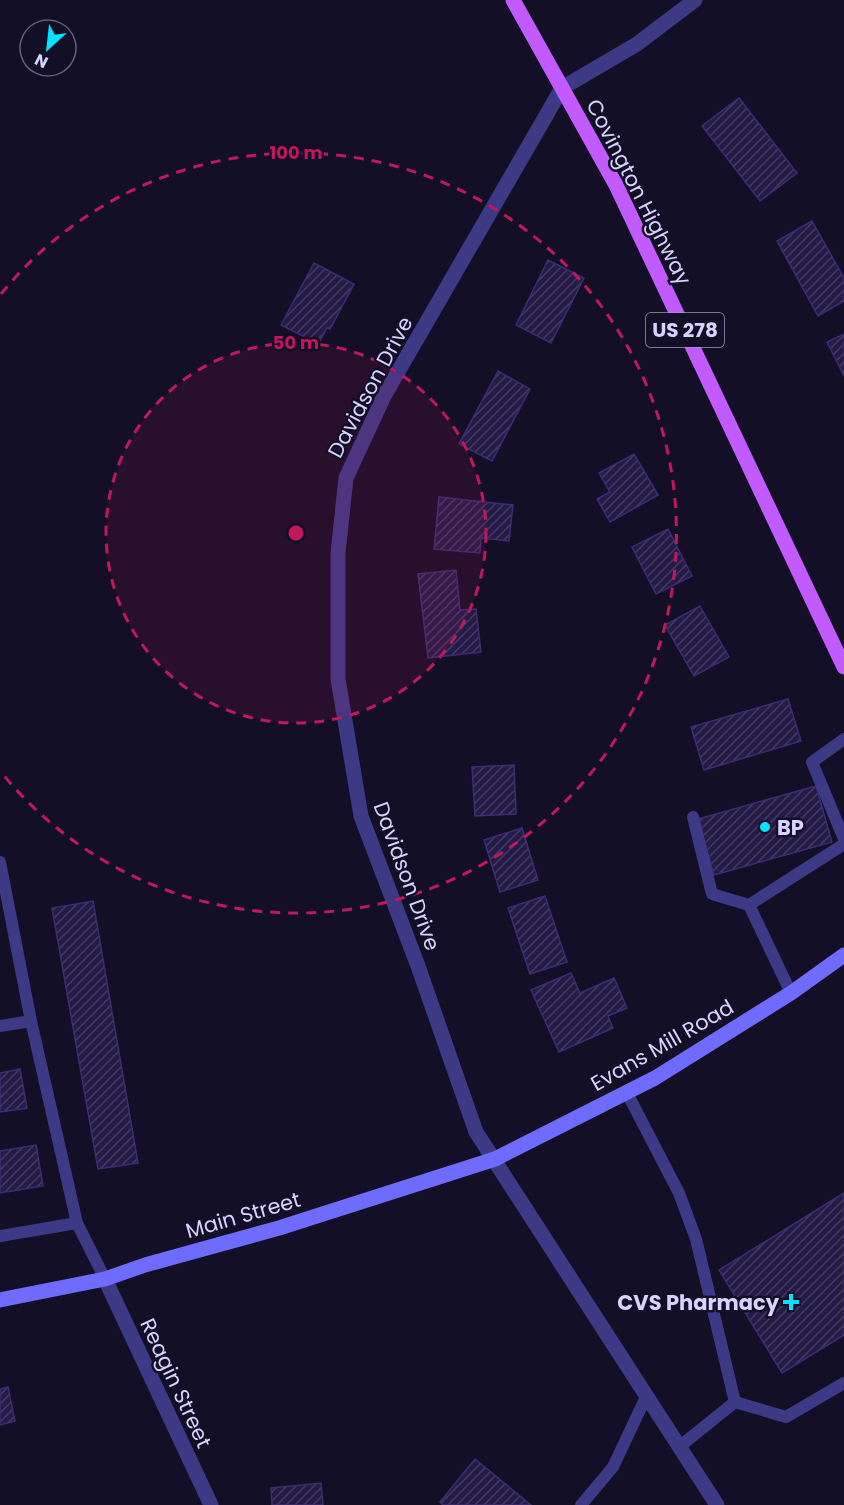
<svg xmlns="http://www.w3.org/2000/svg" width="844" height="1505" font-family="Poppins,sans-serif">
<defs>
<pattern id="building-hatch" width="6" height="6" patternUnits="userSpaceOnUse" patternTransform="scale(1.5)"><rect width="6" height="6" fill="#241b47"/><path d="M-1 1l2-2M0 6l6-6M5 7l2-2" fill="none" stroke="#433b63"/></pattern>
</defs>
<rect width="100%" height="100%" fill="#130f26"/>
<path fill="url(#building-hatch)" stroke="#3b2d73" stroke-width="1.5" d="M739 98 797 173 760 201 702 126Z
M812 221 844 278V301L818 316 777 241Z
M548 260 584 278 551 343 516 325Z
M314 263 354 284 330 329 327 328 318 344 281 325Z
M844 334V376L827 342Z
M498 371 530 389 492 461 459 444Z
M634 454 658 495 610 522 597 499 610 492 599 473Z
M439 497 513 505 509 541 481 538 480 553 434 549Z
M668 529 692 576 656 594 632 547Z
M456 570 460 610 476 609 481 652 428 658 418 574Z
M700 606 729 657 694 676 665 625Z
M788 699 801 741 704 770 691 727Z
M514 765 516 814 475 816 472 767Z
M816 786 832 842 714 875 698 819Z
M522 828 538 880 500 892 484 840Z
M545 896 567 962 530 974 508 908Z
M93 901 138 1163 98 1169 52 908Z
M571 973 580 993 614 978 627 1008 608 1016 613 1028 559 1052 531 990Z
M20 1069 27 1108 0 1112V1073Z
M36 1145 43 1186 0 1193V1151Z
M844 1193V1335L782 1373 719 1270Z
M8 1387 15 1421 0 1425V1389Z
M475 1459 531 1505H443L440 1502Z
M321 1483 323 1505H272L271 1488Z"/>
<g fill="none" stroke-linecap="round" stroke-linejoin="round">
<path stroke="#3d3a85" stroke-width="12" d="M844 739 812 762 844 839
M693 817 712 894 749 905
M0 862 31 1021 77 1223 105 1279
M791 993 749 905 844 844
M0 1026 31 1021
M627 1093 679 1193 696 1239 735 1402
M0 1236 77 1223
M679 1447 735 1402 786 1417 844 1383
M581 1505 613 1467 646 1397"/>
<path stroke="#3d3a85" stroke-width="15" d="M695 0 637 44 562 88 384 396 346 478 338 553V679L361 816 418 966 476 1132 717 1505
M105 1279 211 1505"/>
<path stroke="#6f6bff" stroke-width="15" d="M0 1300 105 1279 145 1265 279 1228 495 1159 655 1078 791 993 844 955"/>
<path stroke="#c25bff" stroke-width="15" d="M513 0 616 185 844 667"/>
</g>
<circle cx="296" cy="533" r="190" fill="#c2185b" fill-opacity=".12"/>
<g fill="none" stroke="#c2185b" stroke-width="3" stroke-dasharray="10 8">
<circle cx="296" cy="533" r="190"/>
<path d="M1 294A380 380 0 1 1 1 772"/>
</g>
<g fill="#00e5ff" stroke="#130f26" stroke-width="2">
<circle cx="765" cy="827" r="6"/>
<path d="M788 1293h6v6h6v6h-6v6h-6v-6h-6v-6h6z"/>
</g>
<g text-anchor="middle" dominant-baseline="central" stroke-width="5" stroke-linejoin="round" paint-order="stroke">
<rect fill="#130f26" stroke="#9e99be" stroke-width="1.5" x="646" y="313" width="78" height="34" rx="4.5"/>
<g font-size="20" font-weight="bold" fill="#d9d4ff">
<text x="685" y="330">US 278</text>
</g>
<g font-size="21" fill="#d9d4ff" stroke="#130f26">
<text transform="translate(639 192) rotate(63)">Covington Highway</text>
<text transform="translate(370 387) rotate(-62)">Davidson Drive</text>
<text transform="translate(407 876) rotate(70)">Davidson Drive</text>
<text transform="translate(662 1045) rotate(-30)">Evans Mill Road</text>
<text transform="translate(243 1215) rotate(-16)">Main Street</text>
<text transform="translate(176 1383) rotate(65)">Reagin Street</text>
</g>
<g font-size="21" font-weight="bold" fill="#d9d4ff" stroke="#130f26" text-anchor="start">
<text x="777" y="827">BP</text>
<text x="779" y="1302" text-anchor="end">CVS Pharmacy</text>
</g>
</g>
<circle cx="296" cy="533" r="9" fill="#c2185b" stroke="#130f26" stroke-width="3"/>
<g font-size="18" text-anchor="middle" font-weight="bold" fill="#c2185b" stroke="#130f26" stroke-width="5" stroke-linejoin="round" paint-order="stroke">
<text x="296" y="159">100 m</text>
<text x="296" y="349">50 m</text>
</g>
<g transform="translate(48 48) rotate(207)"><circle r="28" fill="#130f26" stroke="#625e7d" stroke-width="1.5"/>
<path d="M0-4.5L10 22L0 15L-10 22Z" fill="#00e5ff"/>
<text y="-9" font-size="16" font-weight="bold" text-anchor="middle" fill="#d9d4ff">N</text>
</g>
</svg>
